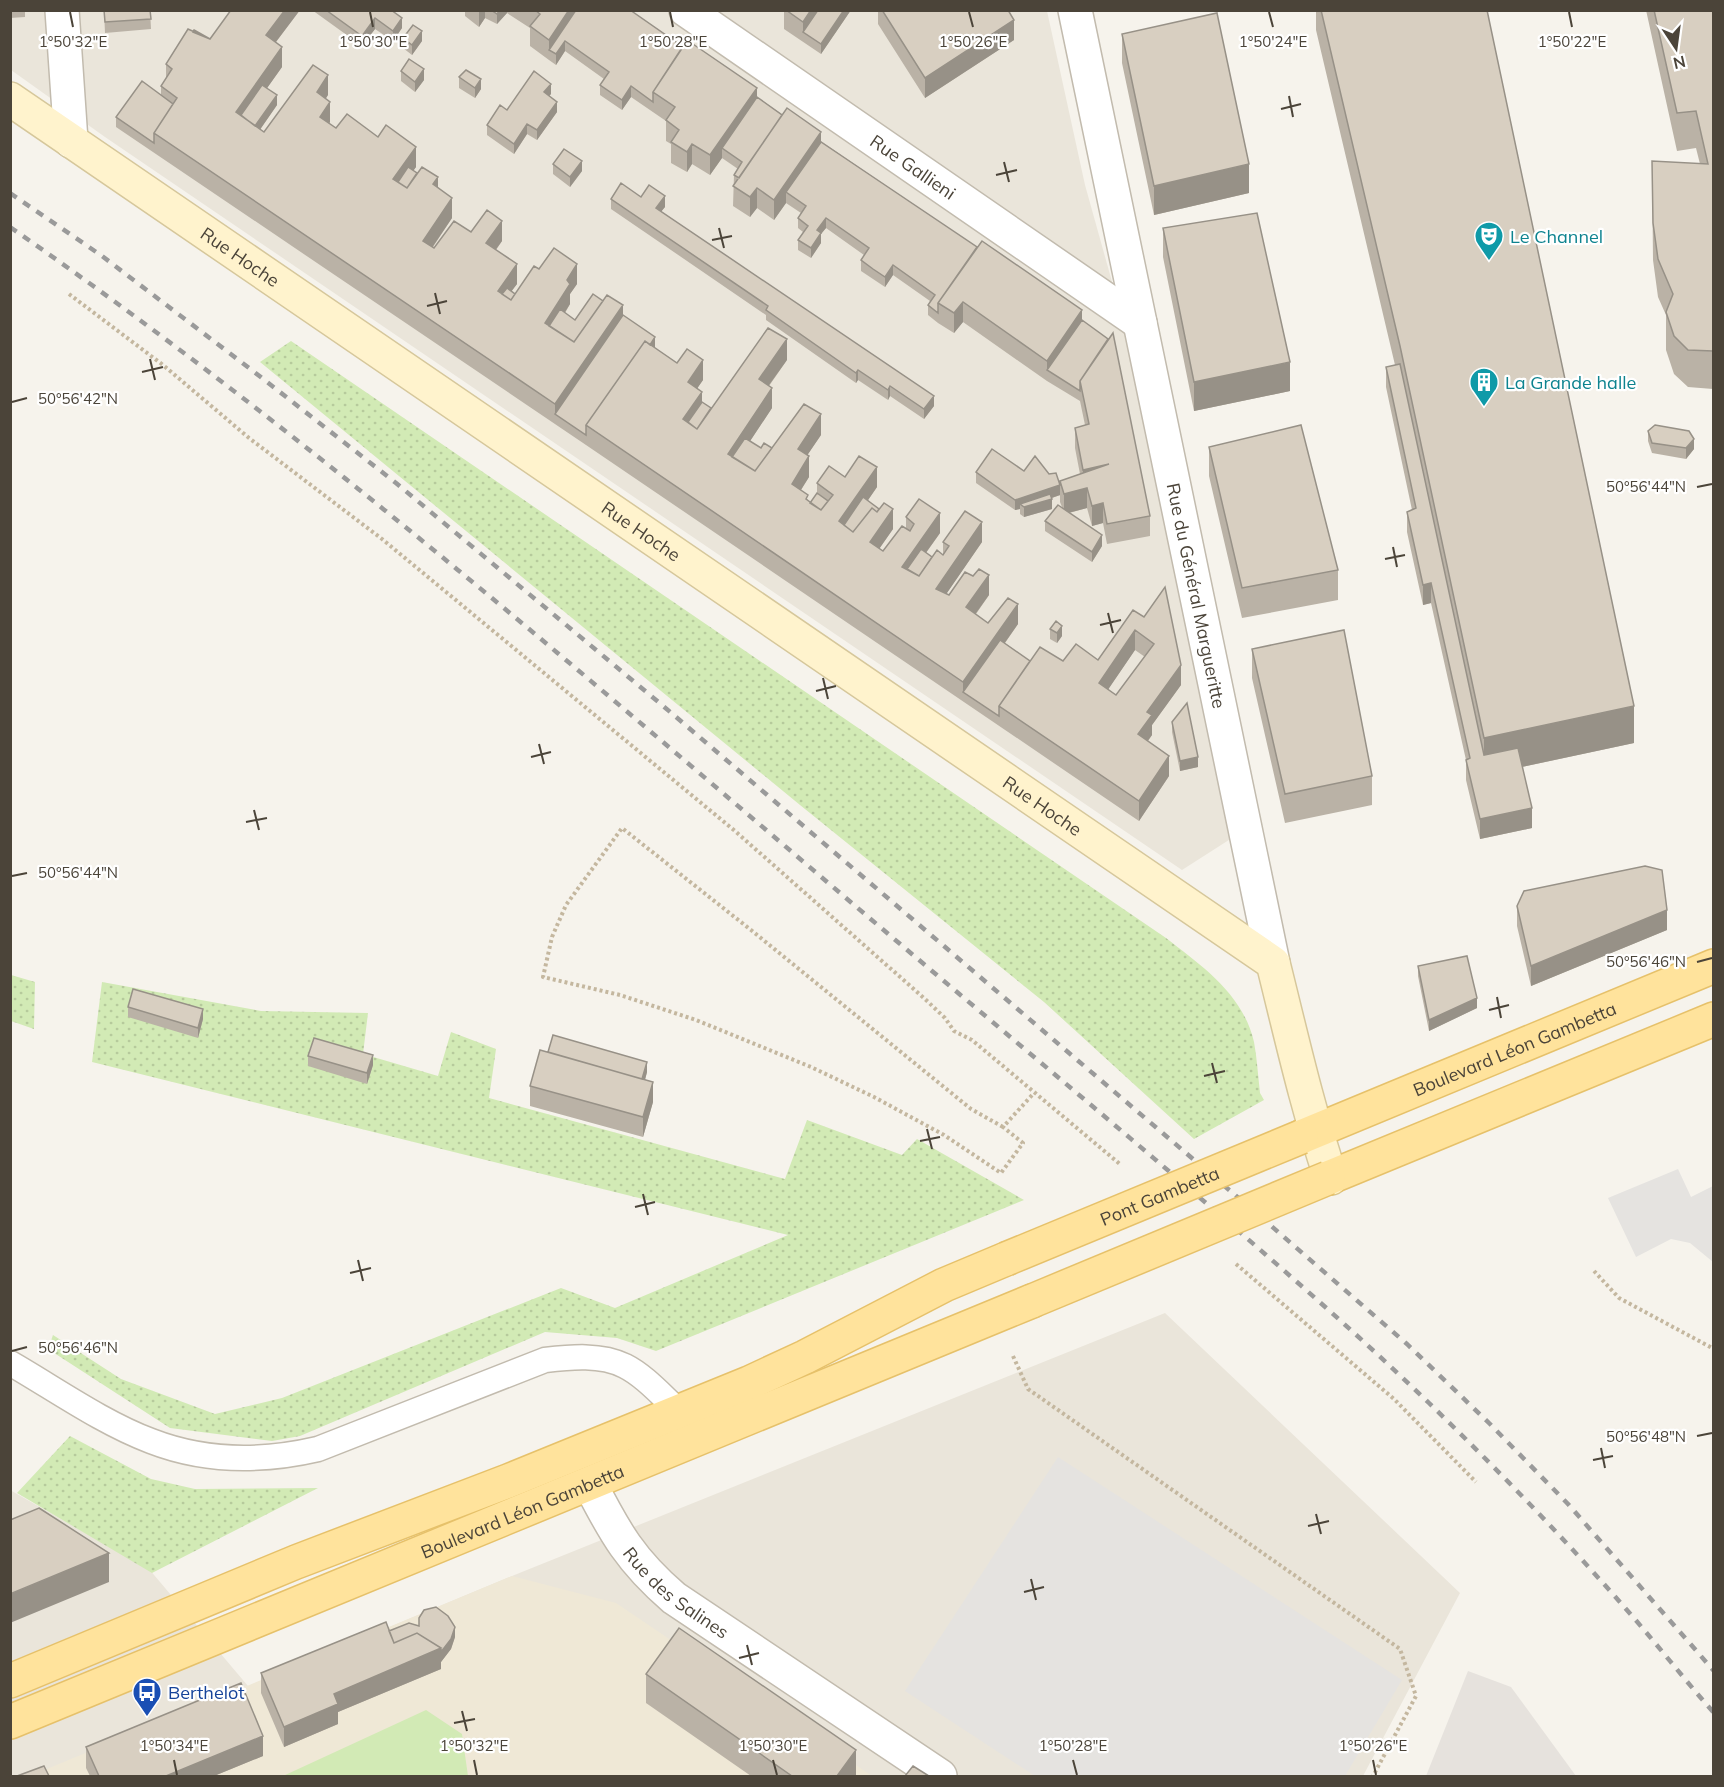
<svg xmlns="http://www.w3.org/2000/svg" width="1724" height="1787" font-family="Mulish,sans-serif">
<defs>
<pattern id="grass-dots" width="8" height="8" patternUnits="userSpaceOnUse" patternTransform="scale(1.5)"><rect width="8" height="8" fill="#d2eab5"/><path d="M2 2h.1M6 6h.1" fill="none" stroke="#b6ca9c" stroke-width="1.8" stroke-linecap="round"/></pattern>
</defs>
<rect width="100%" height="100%" fill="#f6f3ec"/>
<path fill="#eae5da" d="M11 11H1047L1085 185 1133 357 1232 838 1182 870 105 137 11 70Z
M1165 1313 1460 1593 1363 1776H11L10 1490 149 1569 248 1686 512 1576Z"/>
<path fill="#e6e2dd" d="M1468 1671 1511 1687 1576 1776H1426Z"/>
<path fill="#efe8d6" d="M512 1576 616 1603 872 1776H30Z"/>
<path fill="url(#grass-dots)" d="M291 341 1166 938C1202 966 1243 994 1254 1042 1257 1058 1258 1076 1260 1093L1264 1100 1194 1139 1044 1002 800 805 260 362Z
M11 975 35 982 34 1029 11 1021Z
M102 982 261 1011 368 1013 363 1054 438 1076 451 1032 496 1049 489 1098 785 1179 807 1120 902 1155 917 1139 1024 1200 656 1351 617 1338 545 1332 300 1436 272 1441 170 1428 48 1349 53 1335 121 1379 215 1414 282 1398 561 1288 615 1308 788 1235 92 1062Z
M70 1436 151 1479 195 1489 318 1488 152 1573 17 1493Z"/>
<path fill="#d2eab5" d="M426 1710 462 1734 468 1776H283Z"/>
<path fill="#e5e3e0" d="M1678 1169 1691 1197 1713 1186V1262L1690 1243 1671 1239 1636 1257 1608 1198Z
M1058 1457 1402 1680 1345 1776H1035L905 1691Z"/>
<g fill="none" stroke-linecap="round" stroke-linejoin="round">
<g stroke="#c2bbae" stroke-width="27">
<path id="lane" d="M10 1363C55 1389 103 1423 151 1441 205 1462 262 1462 318 1449L545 1360C571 1357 601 1354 625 1366 645 1376 663 1397 680 1412"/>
</g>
<g stroke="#c2bbae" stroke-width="36">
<g id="street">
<path d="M62 10 71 141"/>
<path id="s1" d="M686 10 1140 323"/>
<path id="s2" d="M1075 10 1273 963"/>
<path id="s3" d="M590 1484C615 1533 631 1561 674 1598L940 1776"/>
</g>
</g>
<g stroke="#d6c79b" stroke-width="36">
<g id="secondary">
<path id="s4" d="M10 99 1273 963C1291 1035 1307 1107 1331 1178"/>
</g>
</g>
<g stroke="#e6c16a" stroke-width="36">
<g id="primary">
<path id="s5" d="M1301 1137 1714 966"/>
<path d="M1328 1178 1714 1019"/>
<path d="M10 1681 296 1562 508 1481 749 1383 805 1357 944 1285 1006 1259"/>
<path id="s6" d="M10 1722 1032 1301"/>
</g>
</g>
<path stroke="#c4b79f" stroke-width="4" stroke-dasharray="3 3" stroke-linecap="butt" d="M69 294 163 365 249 438 382 539 735 831 925 999 945 1018 954 1031 972 1040 1121 1165
M1003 1127 971 1109 751 930 622 828 566 905 552 937 543 977 620 995 696 1020 811 1067 874 1097 944 1135 1001 1173 1023 1143 1003 1127 1034 1093
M1236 1264 1394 1399 1476 1482
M1594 1271 1619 1298 1714 1349
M1013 1356 1028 1389 1400 1649 1416 1696 1373 1776"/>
<use href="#lane" stroke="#fff" stroke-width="24"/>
<use href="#street" stroke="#fff" stroke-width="33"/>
<use href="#secondary" stroke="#fff3cd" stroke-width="33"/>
<use href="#primary" stroke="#ffe39c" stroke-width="33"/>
<path stroke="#9a9a9a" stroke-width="4.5" stroke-dasharray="8 8" stroke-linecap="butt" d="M10 193 102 256 253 371 396 483 662 705 1269 1224 1407 1344 1490 1424 1568 1504 1714 1671
M10 227C307 433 579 671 853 904 954 990 1056 1075 1157 1161 1249 1240 1342 1319 1429 1403 1497 1469 1564 1538 1626 1609 1656 1643 1684 1679 1714 1713"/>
<g stroke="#e6c16a" stroke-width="36" stroke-linecap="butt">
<g id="primary-bridge">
<path id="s7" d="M1006 1259 1301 1137"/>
<path d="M1032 1301 1328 1178"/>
</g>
</g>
<use href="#primary-bridge" stroke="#ffe39c" stroke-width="33"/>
</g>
<path fill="#bab2a6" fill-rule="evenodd" d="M10 10H25V17L10 18Z
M104 10H150L151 29 105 33Z
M300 10 276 42 282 67 267 88 277 105 260 129 264 132 328 95 326 98 330 122 329 123 336 128 416 167 413 171 438 187 452 218 433 247 434 248 471 232 502 241 496 250 517 284 511 291 515 294 539 269 577 284 570 294V304L565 313 575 320 623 315 655 347V348L703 380 697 388 702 402 711 408 787 360 769 386 772 408 750 441 761 448H772L821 435 807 455 809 477 801 490 810 503 817 493V483L845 477 877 487 868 500 893 529 879 549 883 551 906 528V517L940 533 926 553 932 557 943 554V542H982L946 594 949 595H989L976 614 988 623 1018 624 1005 643 1030 661 1098 660 1133 610 1181 685 1152 725V735L1148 741 1169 776 1139 821 586 445 116 127V117L161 95V86L166 78V64L210 39ZM1135 650 1145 657 1116 695 1108 689Z
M312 10H391L402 28 393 41 375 29 362 46Z
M465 10H630L1082 320 1150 516V536L1107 544 1103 523 1092 526 1087 508 1069 513 1102 546 1092 562 1045 531V521L1062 507 1060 502V481L1080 474 1075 448V428L1085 425 1080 401 1047 381 963 322 954 333 938 323 928 315V305L930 301 893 275 885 287 861 271V260L864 255 826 228 821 234V243L811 258 798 250V240L803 232 798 228V218L801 213 786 203 774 220 757 208 750 217 733 206 734 175 738 169 722 158 710 175 692 164 687 172 671 163V144L666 141V121L631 97 622 110 600 95V85L604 79 565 51 556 65 549 60 530 46V28L507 13 497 24 485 18 479 27 465 16Z
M784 10H851L821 54 784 29Z
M878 10H1008L1014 40 925 98 878 24Z
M1316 10H1487L1634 743 1522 767 1532 828 1480 839 1466 780V760L1431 603 1423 605 1407 532V512L1412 510 1386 387V367L1395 365 1316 30Z
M1646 10H1713V389L1688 387 1674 374 1666 350V315L1658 297 1653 260 1652 161 1700 164 1696 148 1677 151Z
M1122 34 1249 193 1154 215 1122 63Z
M403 38 422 41 412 55 403 48Z
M401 71 424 80 415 92 401 81Z
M459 77 481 89 475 98 459 88Z
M551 94 549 96 557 112 537 140 527 134 514 154 487 135V125L507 110Z
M553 164 582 171 570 187 553 174Z
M641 197 665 207 661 211 934 406 924 419 890 396 888 400 858 380 856 383 766 320V315L611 209V199Z
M1163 228 1290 391 1194 411 1163 257Z
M1648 431 1694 449 1686 459 1652 453 1648 441Z
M1209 447 1338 570V600L1242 618 1209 476Z
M1024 471 1060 495 1052 498V509L1024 517 1020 514V509L1015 510 976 483V472Z
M1050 629 1062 636 1057 643 1050 639Z
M1252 649 1372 776V805L1285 823 1252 678Z
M1172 722 1198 767 1180 771 1172 732Z
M1517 906 1667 930 1531 986 1517 926Z
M1418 966 1477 1008 1429 1031 1418 976Z
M128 1007 203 1019 198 1038 128 1017Z
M548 1052 647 1072 645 1080 653 1102 643 1137 530 1106V1086Z
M308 1056 373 1065 367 1084 308 1066Z
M419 1618 455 1637 451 1649 441 1662V1669L338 1712V1724L284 1747 261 1693V1673L389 1631 419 1626Z
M646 1674 856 1776H751L646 1703Z
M86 1747 263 1756 214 1776H90L86 1768Z"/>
<path fill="#979187" d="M285 10H300L266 55V35Z
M479 10H485V18L479 27Z
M500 10H507V13L497 24V14Z
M569 10H583L549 50V40Z
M811 10H826L803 32V22Z
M844 10H851L821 54V44Z
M375 18V29L362 46V36Z
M402 18V28L393 41V31Z
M1014 20V40L925 98V78Z
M422 31V41L412 55V45Z
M565 41V51L556 65V54Z
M282 47V67L241 125 236 112Z
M424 69V80L415 92V82Z
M328 75V95L317 112V92Z
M481 79V89L475 98V88Z
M551 84V94L544 102V92Z
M631 86V97L622 110V100Z
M757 88V108L722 148V158L710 175V155Z
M277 95V105L251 143V132Z
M330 102V122L320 137V117Z
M557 102V112L537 140V130Z
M527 124V134L514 154V144Z
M821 132V152L786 192V203L774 220V200Z
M692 144V164L687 172V152Z
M416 147V167L398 192 393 179Z
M582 161V171L570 187V177Z
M1249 164V193L1154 215V186Z
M438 177V197L433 184Z
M757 188V208L750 217V197Z
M665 196V207L656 218V208Z
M452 198V218L423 261V241Z
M826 218V228L821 234V243L811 258V248L817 230Z
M502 221V241L486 263V243Z
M517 264V284L502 304 498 291Z
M577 264V284L570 294V304L550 336 545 323 567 280Z
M893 265V275L885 287V277Z
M963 302V322L954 333V313Z
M623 305V325L555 414V404Z
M1082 310V330L1047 370V361Z
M655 337V347L596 432 591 428Z
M787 339V360L759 399V379Z
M703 360V380L688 402V382Z
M1290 362V391L1194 411V382Z
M858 370V380L856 383V373Z
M890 386V396L888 400V390Z
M772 388V408L733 467 728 454Z
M702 392V412L688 432 683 419Z
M934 396V406L924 419V409Z
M821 414V435L798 469V449Z
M1694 439V449L1686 459V448Z
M809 456V477L792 504V484Z
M1109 464 1087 489V508L1064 514V494L1083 489V470Z
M877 467V487L844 535 839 521Z
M1060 485V495L1031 505 1052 499V509L1024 517V507L1020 504V509L1015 510V500Z
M1103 503V523L1092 526V506Z
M893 509V529L870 562V542Z
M940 513V533L907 579 902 567Z
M982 522V542L936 609V589Z
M1102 535V546L1092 562V552Z
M989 575V595L966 627V607Z
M1431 583V603L1423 605V585Z
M1018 604V624L968 695 963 692V682Z
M1062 626V636L1057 643V633Z
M1135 630V650L1099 703V683Z
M1181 665V685L1152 725V735L1138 754V734L1147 712Z
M1634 706V743L1484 775V738Z
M1169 756V776L1139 821V801Z
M1198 757V767L1180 771V761Z
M1532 808V828L1480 839V819Z
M1667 910V930L1531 986V966Z
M1477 998V1008L1429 1031V1020Z
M203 1009V1019L198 1038V1028Z
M373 1055V1065L367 1084V1073Z
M647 1062V1072L640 1098V1088Z
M653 1082V1102L643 1137V1117Z
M109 1553V1582L10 1623V1594Z
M455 1627V1637L451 1649 441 1662V1669L338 1712V1724L284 1747V1727L334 1694Z
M263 1736V1756L214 1776H166Z
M856 1750V1776H837Z"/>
<path fill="#d8cfc1" stroke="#979187" stroke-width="1.5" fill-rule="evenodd" d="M104 10H150L151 19 105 22Z
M231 10H285L266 35 282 47 236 112 264 132 313 65 328 75 317 92 330 102 320 117 336 128 347 114 378 137 386 125 416 147 393 179 407 188 422 167 438 177 433 184 452 198 423 241 434 248 454 221 471 232 487 210 502 221 486 243 517 264 498 291 511 300 534 266 539 269 554 248 577 264 567 280 570 284 545 323 574 342 607 295 623 305 555 404 154 133 177 98 161 86 172 69 166 64 188 29 210 39Z
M326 10H391L402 18 393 31 375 18 362 36Z
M491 10H500L497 14Z
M535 10H569L549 40 530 26 540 14Z
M576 10H630L683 47 653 92V102L631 86 622 100 600 85 609 72 565 41 556 54 549 50Z
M786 10H811L803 22Z
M818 10H844L821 44 803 32Z
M882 10H1008L1014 20 925 78Z
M1321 10H1487L1634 706 1484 738 1400 346Z
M1654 10H1713V351L1688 350 1674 336 1666 312 1673 294 1658 259 1653 223 1652 161 1708 164 1696 111 1677 113Z
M1217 13 1249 164 1154 186 1122 34Z
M413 25 422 31 412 45 403 38Z
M194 30 210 39 193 32Z
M687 40 757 88 710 155 692 144 687 152 671 142 679 130 666 120 675 107 653 92Z
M409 59 424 69 415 82 401 71Z
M466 70 481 79 475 88 459 77Z
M534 71 551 84 544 92 557 102 537 130 527 124 514 144 487 125 500 105 507 110Z
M142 81 173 104 154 133V143L116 117Z
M262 85 277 95 255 126 241 115Z
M757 97 782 115 739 178 734 175 742 162 722 148Z
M787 108 821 132 774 200 757 188 750 197 733 186Z
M821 142 977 247 938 303V313L928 305 935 295 893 265 885 277 873 269 861 260 869 248 826 218 817 230 821 233 811 248 798 240 808 226 798 218 806 206 786 192Z
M564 149 582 161 570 177 553 164Z
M408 167 417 173 407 188 398 182Z
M621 183 641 197 649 185 665 196 656 208 934 396 924 409 890 386 888 390 858 370 856 373 766 310 768 306 611 199Z
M1257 213 1290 362 1194 382 1163 228Z
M982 241 1082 310 1047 361 963 302 954 313 938 303Z
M507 288 515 294 511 300 502 294Z
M593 294 603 301 574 342 549 326 560 309 575 320Z
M623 315 655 337 650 345 645 341 586 425V435L555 414Z
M1082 320 1108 339 1080 381V391L1047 370Z
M768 328 787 339 759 379 772 388 728 454 755 471 804 404 821 414 798 449 809 456 792 484 808 495 806 499 821 510 833 495 817 483 829 466 845 477 859 456 877 467 839 521 853 532 872 508 877 512 884 503 893 509 870 542 883 551 902 526 910 531 914 524 906 517 919 499 940 513 902 567 919 576 937 550 943 555 949 546 943 542 965 511 982 522 936 589 949 595 965 572 973 576 979 569 989 575 966 607 988 623 1008 598 1018 604 963 682 586 425 645 341 677 363 687 349 703 360 688 382 702 392 683 419 697 429Z
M1113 333 1150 516 1107 524 1103 503 1092 506 1087 488 1064 494 1060 481 1109 464 1083 470 1075 428 1089 424 1080 381Z
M1400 364 1484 755 1518 748 1532 808 1480 819 1466 760 1470 758 1431 583 1423 585 1407 512 1416 508 1386 367Z
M702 402 711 408 697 429 688 422Z
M1301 425 1338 570 1242 588 1209 447Z
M1655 425 1689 431 1694 439 1686 448 1652 443 1648 431Z
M745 438 761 448 764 443 772 448 755 471 732 457Z
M992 449 1024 471 1035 456 1049 474 1056 473 1060 485 1015 500 976 472Z
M817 493 828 501 821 510 810 503Z
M1050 494 1052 499 1024 507 1020 504Z
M863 497 879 509 877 512 872 508 853 532 844 525Z
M1058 505 1102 535 1092 552 1045 521Z
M921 549 932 557 919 576 907 569Z
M1165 587 1181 665 1147 712 1152 715 1138 734 1169 756 1139 801 999 706 1040 647 1063 661 1076 644 1098 660 1133 610 1144 617ZM1135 630 1154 644 1116 695 1099 683Z
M1056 621 1062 626 1057 633 1050 629Z
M1344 630 1372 776 1285 794 1252 649Z
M1000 640 1030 661 999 706V716L963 692Z
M1187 703 1198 757 1180 761 1172 722Z
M1645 866 1662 870 1667 910 1531 966 1517 906 1524 891Z
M1467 956 1477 998 1429 1020 1418 966Z
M133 989 203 1009 198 1028 128 1007Z
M553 1035 647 1062 642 1079 548 1052Z
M314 1038 373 1055 367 1073 308 1056Z
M540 1050 653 1082 643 1117 530 1086Z
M39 1508 109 1553 10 1594V1520Z
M436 1607 448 1616 455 1627 451 1639 441 1652V1648L417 1633 394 1643 389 1631 409 1623 419 1626V1618L424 1610Z
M386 1622 394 1643 417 1633 441 1648 334 1694 338 1704 284 1727 261 1673Z
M679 1628 856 1750 837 1776H792L646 1674Z
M241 1683 263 1736 166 1776H99L86 1747Z
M44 1766 49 1776H17Z
M913 1766 929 1776H905Z"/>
<path fill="none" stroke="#4b4439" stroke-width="2" d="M70 12 73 27M370 12 373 27M670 12 673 27M969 12 973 27M1269 12 1273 27M1569 12 1572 27M1289 96 1293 117M1281 109 1301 104M1004 162 1009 182M996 175 1017 170M719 228 724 248M712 240 732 236M435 293 440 314M427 306 447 301M150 359 155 380M142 372 163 367M12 402 27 398M1697 487 1712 484M1393 547 1397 567M1385 559 1405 555M1108 613 1113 633M1100 625 1121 620M823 678 828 699M816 691 836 686M539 744 544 764M531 757 551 752M254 810 259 830M246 822 267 818M12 876 27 873M1697 962 1712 958M1497 997 1501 1018M1489 1010 1509 1005M1212 1063 1217 1083M1204 1076 1225 1071M927 1129 932 1149M920 1141 940 1137M643 1194 648 1215M635 1207 655 1202M358 1260 363 1281M350 1273 371 1268M12 1351 27 1347M1697 1436 1712 1433M1601 1448 1605 1468M1593 1460 1613 1456M1316 1514 1321 1534M1308 1526 1329 1521M1031 1579 1036 1600M1024 1592 1044 1587M747 1645 752 1665M739 1658 759 1653M462 1711 467 1731M454 1723 475 1719M174 1760 177 1775M474 1760 477 1775M773 1760 777 1775M1073 1760 1077 1775M1373 1760 1376 1775"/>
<defs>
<g id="theatre-pin" transform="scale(1.5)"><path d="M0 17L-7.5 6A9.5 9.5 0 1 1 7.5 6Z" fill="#0f9aa8" stroke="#fff"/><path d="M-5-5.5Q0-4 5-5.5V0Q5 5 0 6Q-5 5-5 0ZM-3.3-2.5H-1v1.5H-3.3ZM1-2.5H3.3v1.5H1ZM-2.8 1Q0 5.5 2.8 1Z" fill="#fff"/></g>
<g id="building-pin" transform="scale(1.5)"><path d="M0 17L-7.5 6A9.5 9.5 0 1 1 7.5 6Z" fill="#0f9aa8" stroke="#fff"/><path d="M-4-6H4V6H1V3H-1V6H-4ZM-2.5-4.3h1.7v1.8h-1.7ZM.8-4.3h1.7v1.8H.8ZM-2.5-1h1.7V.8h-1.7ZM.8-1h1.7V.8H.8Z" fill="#fff"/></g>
<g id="bus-pin" transform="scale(1.5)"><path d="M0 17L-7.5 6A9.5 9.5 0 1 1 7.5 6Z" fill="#1a4fb4" stroke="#fff"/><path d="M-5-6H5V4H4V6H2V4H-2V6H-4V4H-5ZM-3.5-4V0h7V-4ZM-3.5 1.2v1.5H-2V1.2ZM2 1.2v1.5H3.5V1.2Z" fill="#fff"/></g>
</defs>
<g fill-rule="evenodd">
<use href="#theatre-pin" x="1489" y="236"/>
<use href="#building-pin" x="1484" y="382"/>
<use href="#bus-pin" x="147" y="1692"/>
</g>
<g text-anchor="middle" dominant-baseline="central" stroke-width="4.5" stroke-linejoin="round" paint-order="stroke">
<g font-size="18" fill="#4b4439" stroke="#fff">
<text stroke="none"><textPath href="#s1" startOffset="276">Rue Gallieni</textPath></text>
<text stroke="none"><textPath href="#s4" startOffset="279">Rue Hoche</textPath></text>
<text stroke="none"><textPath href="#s4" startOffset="765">Rue Hoche</textPath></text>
<text stroke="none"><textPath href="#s2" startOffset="598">Rue du Général Margueritte</textPath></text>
<text stroke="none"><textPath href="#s4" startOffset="1251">Rue Hoche</textPath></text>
<text stroke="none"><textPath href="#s5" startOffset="231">Boulevard Léon Gambetta</textPath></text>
<text stroke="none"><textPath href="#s7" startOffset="166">Pont Gambetta</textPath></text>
<text stroke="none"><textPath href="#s6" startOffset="554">Boulevard Léon Gambetta</textPath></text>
<text stroke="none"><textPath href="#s3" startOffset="141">Rue des Salines</textPath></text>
</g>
<g font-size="18" fill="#0d838f" stroke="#fff" text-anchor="start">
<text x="1510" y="236">Le Channel</text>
<text x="1505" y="382">La Grande halle</text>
</g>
<g font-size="18" fill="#164399" stroke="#fff" text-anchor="start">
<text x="168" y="1692">Berthelot</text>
</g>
</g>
<g font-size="15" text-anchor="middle" fill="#4b4439" stroke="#fff" stroke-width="4.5" stroke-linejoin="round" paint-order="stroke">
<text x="73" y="47">1°50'32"E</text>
<text x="373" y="47">1°50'30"E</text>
<text x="673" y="47">1°50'28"E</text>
<text x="973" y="47">1°50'26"E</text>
<text x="1273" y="47">1°50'24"E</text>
<text x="1572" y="47">1°50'22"E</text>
<text x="78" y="404">50°56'42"N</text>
<text x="1646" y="492">50°56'44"N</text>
<text x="78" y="878">50°56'44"N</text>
<text x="1646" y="967">50°56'46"N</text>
<text x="78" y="1353">50°56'46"N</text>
<text x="1646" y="1442">50°56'48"N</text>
<text x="174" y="1751">1°50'34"E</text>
<text x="474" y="1751">1°50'32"E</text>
<text x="773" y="1751">1°50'30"E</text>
<text x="1073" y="1751">1°50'28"E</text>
<text x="1373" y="1751">1°50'26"E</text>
</g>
<rect width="1724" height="1787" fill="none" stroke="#4b4439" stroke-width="24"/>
<g transform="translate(1676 48) rotate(167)" stroke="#ffffff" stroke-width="4.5" paint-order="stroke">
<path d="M0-4.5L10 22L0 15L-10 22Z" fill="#4b4439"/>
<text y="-9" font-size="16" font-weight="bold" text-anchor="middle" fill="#4b4439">N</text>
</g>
</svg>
